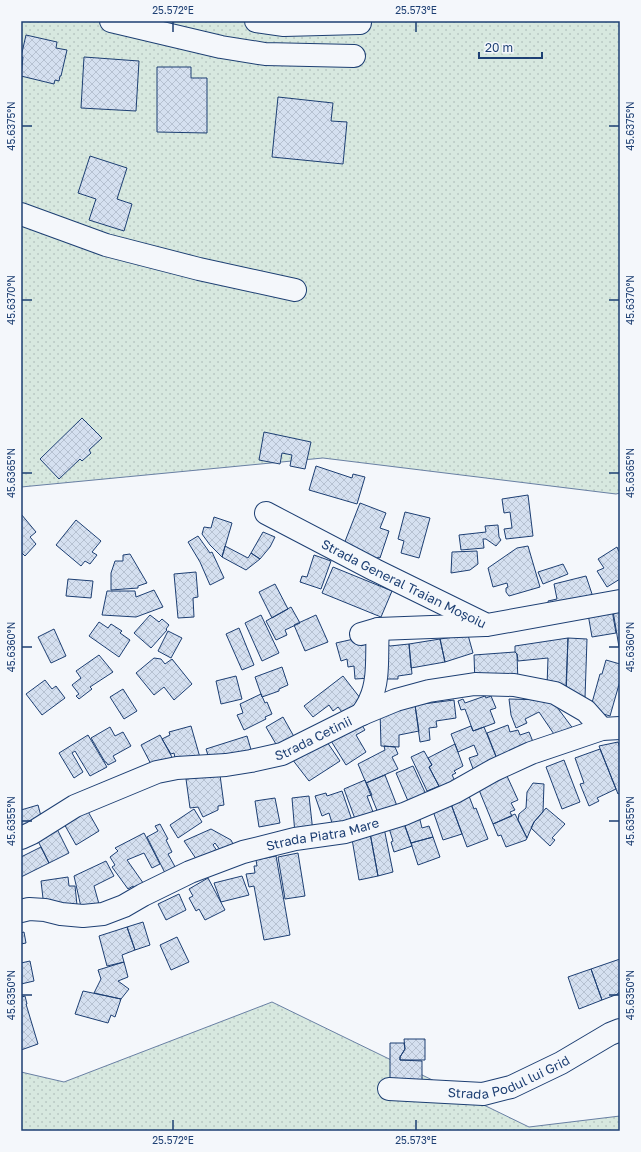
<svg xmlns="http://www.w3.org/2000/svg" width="641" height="1152" font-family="'Golos Text',sans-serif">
<defs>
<pattern id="grass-dots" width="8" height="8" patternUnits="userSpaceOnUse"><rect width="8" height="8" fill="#d7e8df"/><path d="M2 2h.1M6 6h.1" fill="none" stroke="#b8c8c3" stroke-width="1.8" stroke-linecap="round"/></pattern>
<pattern id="building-cross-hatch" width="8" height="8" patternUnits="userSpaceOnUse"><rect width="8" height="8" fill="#d5e0f0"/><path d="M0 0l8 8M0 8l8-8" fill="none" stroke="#b6c1d1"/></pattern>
</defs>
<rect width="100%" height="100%" fill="#f4f7fb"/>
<path fill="url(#grass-dots)" stroke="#687fa3" d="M21 21H620V493L616 494 323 458 21 487Z
M272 1002 529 1127 620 1116V1131H21V1072L64 1082Z"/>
<path fill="url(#building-cross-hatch)" stroke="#1d3f73" d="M26 35 57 42 56 48 67 50 61 76H60L59 81 55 80 54 84 21 76 23 57H21Z
M84 57 139 61 136 111 81 108Z
M157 67H191V78H207V133L157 132Z
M278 97 333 103 331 121 347 122 343 164 272 157Z
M90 156 127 168 117 199 132 204 124 231 89 220 96 199 78 193Z
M82 418 102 438 89 450 91 453 82 461 80 459 59 479 40 459Z
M264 432 311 442 305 469 290 466 292 455 282 453 280 464 259 460Z
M316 466 352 478 353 474 365 477 357 504 309 490Z
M528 495 533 536 506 539 504 529 512 528 510 512 504 513 502 499Z
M360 503 386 513 380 528 389 531 380 558 378 557 375 563 361 558 363 551 344 544Z
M405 512 430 518 419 558 401 553 404 541 398 539Z
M21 514 36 532 30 537 36 544 25 556 21 552Z
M214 517 232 523 222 557 210 545 202 534 204 527 211 528Z
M76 520 101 541 92 552 97 555 90 564 85 561 81 566 56 545Z
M498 525 499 537 501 540 496 546 486 539H483L484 548 461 550 459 535 486 532 485 526Z
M263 532 275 537 270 547 260 559 251 553Z
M198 536 210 553 212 552 224 578 210 585 200 562 188 542Z
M225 546 248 558 251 553 260 559 246 570 222 557Z
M528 546 540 587 509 596 506 592V588L508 587 507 583 493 587 488 568 517 548Z
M617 547 620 554V579L607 587 597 571 604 568 598 559Z
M477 551 478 564 470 570 451 573 452 552Z
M130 554 147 583 138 586V588L111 590V573L115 561H123V555Z
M314 555 331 561 321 589 300 582 302 576 307 577Z
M563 564 568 574 543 584 538 572Z
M333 567 392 591 381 617 322 593Z
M196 572 198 597 193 598 194 617 178 618 174 574Z
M586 576 594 600 550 609 548 601 557 599 554 584Z
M68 579 93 581 91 598 66 596Z
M275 584 288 609 272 618 259 592Z
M154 590 163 607 136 617 102 615 107 591H135L136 597Z
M291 607 300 623 285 630 287 635 276 640 266 621Z
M620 609V647H619L613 611Z
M612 610 616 633 592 637 588 614Z
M150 615 159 622 162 619 169 625 166 629 167 630 151 648 134 633Z
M261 615 279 653 262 661 245 623Z
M316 615 328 642 305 651 294 625Z
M99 622 108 628 111 624 122 631 120 633 130 640 119 657 89 636Z
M239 628 254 665 242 670 226 634Z
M54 629 66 656 51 663 38 637Z
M168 631 182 638 171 658 158 651Z
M468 635 473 653 445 662 440 639Z
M367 636 371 678 355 679 354 666 348 667 347 659 341 661 336 643Z
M568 638 566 686H547L548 658 518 661 517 654 515 652V646Z
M568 638 587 639 585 698 566 697Z
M440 639 445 662 411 668 409 644Z
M386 644 390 646 409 644 412 674 398 676V679H383Z
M515 652 517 654 518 683 475 684 474 655Z
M99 655 113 672 90 687 92 689 79 699 76 696 79 694 72 685 81 678 76 671Z
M154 658 161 659 165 664 172 659 192 684 174 700 164 687 154 695 136 673Z
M606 660 620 664V681L610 716 590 710 600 674H602Z
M282 667 288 685 279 689V691L262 697 255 677Z
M236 676 242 699 221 704 216 681Z
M343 676 364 703 346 717 338 707 333 711 329 705 313 717 304 706Z
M45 680 52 689 56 686 65 698 42 715 26 694Z
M123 689 137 711 124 719 110 697Z
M261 694 265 703 267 702 272 714 265 717 266 719 244 730 237 715 243 713 240 704Z
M485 696 486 698 491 696 496 708 490 710 495 723 473 731 465 709 461 710 458 701 463 699 465 703Z
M509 699 544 700 554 703 574 730 558 740 539 712 525 719 527 723 516 728 511 715Z
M454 700 456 718 436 721 437 727 429 728 430 740 420 742 415 705Z
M415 705 419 731 399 735V747L381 746 380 710Z
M283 717 297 742 280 751 266 727Z
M357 718 365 730 356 735 366 752 346 765 328 736Z
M508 725 510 732 518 730 520 735 529 732 536 749 499 764 487 733Z
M191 726 201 761 177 767 174 753 171 754 162 739 170 735 169 732Z
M471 726 473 731 484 727 499 764 475 774 469 758 478 755 474 745 458 752 451 734Z
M110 727 115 736 123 732 131 746 113 756 116 761 108 765 106 762H105L91 738Z
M88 735 107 767 90 776 75 751 72 753 83 772 74 778 59 753Z
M160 735 173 759 154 770 141 745Z
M247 736 252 753 211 765 206 749Z
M325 739 340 761 309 781 292 759Z
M618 742 620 748V793L618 794 599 746Z
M455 744 463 766 454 771 456 773 452 775 457 785 442 792 429 767 432 765 428 758Z
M384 746 395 747 398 754 392 757 398 769 366 783 358 764 385 750Z
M600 749 616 789 597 798 599 801 589 806 580 784 584 783 575 758Z
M424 751 432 765 429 767 439 786 427 791 411 757Z
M564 760 580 802 562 809 546 767Z
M413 766 429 801 411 808 396 773Z
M220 775 224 805 218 806V810L203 817 198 807 190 808 186 779Z
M385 775 399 811 380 818 366 783Z
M507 776 518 800 511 803 515 810 510 812 512 816 493 824 479 790Z
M365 780 372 795 367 796 376 820 358 827 344 789Z
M533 783 544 784 543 812 534 822 527 838 518 820 519 814 526 808 527 792Z
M342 791 354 826 335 833 329 813 322 816 315 796 326 793 327 796Z
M309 796 313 832 295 834 292 798Z
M469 796 474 809 476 808 488 839 467 847 451 804Z
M275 798 280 823 259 827 255 801Z
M451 804 462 834 443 840 433 811Z
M38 805 42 820 21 829V810Z
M86 808 99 831 76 845 63 822Z
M546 808 565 824 552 838 555 840 550 846 531 828 534 822Z
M194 809 202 822 178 838 170 825Z
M515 814 527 838 526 840 506 847 501 835 498 836 493 824Z
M419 816 422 828 429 826 433 837 411 843 403 821Z
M403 820 412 846 394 852 391 842 393 841 388 825Z
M160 824 168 839 166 840 172 852 168 854 179 874 168 879 147 837 158 831 155 826Z
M384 828 393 872 378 876 370 833Z
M57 829 69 853 49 863 37 839Z
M211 829 231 840 234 846 223 854 215 843 213 845 220 855 201 866 184 841Z
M144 833 160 864 152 868 144 853 127 860 146 887 137 894 133 886 128 889 112 867 115 865 110 857 118 851 115 848Z
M370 833 378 876 359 880 352 839Z
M433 837 440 857 418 865 411 843Z
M41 847 49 863 21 877V857Z
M298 853 305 896 285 899 278 857Z
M276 856 290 935 264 940 254 886 249 887 246 874 255 873 254 866H257L256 860Z
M106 861 114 876 94 886 99 904 81 907 74 876Z
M242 876 249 895 221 902 214 883Z
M68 877 69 886H75L77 905 44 907 41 881Z
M208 878 225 910 205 920 199 909 196 911 189 898 193 896 189 889Z
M179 894 186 910 166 920 158 904Z
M143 922 150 945 135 950 127 927Z
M127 927 135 950 122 955 124 962 107 966 99 936Z
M24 932 26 943 21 944V933Z
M177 937 189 962 171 970 160 945Z
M620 959V992L618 993V994L602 1000 591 969Z
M30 961 34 981 21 984V963Z
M124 962 128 977 118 981 129 989 121 999 94 993 101 979 98 970Z
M591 969 602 1000 579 1009 568 977Z
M83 991 121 999 115 1017 111 1015 108 1023 75 1014Z
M21 993 22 997 25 996 27 1004H26L38 1044 21 1050Z
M404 1039H425V1060H400V1057L405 1049Z
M390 1043H404L405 1049 400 1057V1060L422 1061V1081H390Z"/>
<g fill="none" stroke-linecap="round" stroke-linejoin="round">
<g stroke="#1d3f73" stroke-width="24">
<g id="minor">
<path d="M111 21 221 47 265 54 354 56"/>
<path d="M256 21 284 25 360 23"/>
<path d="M21 214 106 245 199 269 295 290"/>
<path id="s1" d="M266 513 375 570 487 625 620 601"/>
<path d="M361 634 378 629 485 625"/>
<path d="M362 714C365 709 368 705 370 700 380 679 376 652 378 629"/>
<path id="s2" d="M21 838 32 833 75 806 157 772 177 768 226 765 251 761 282 754 362 714 396 700 429 691 475 684 514 685 555 693 586 711 602 729"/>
<path id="s3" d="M21 911 29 909 45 910 61 914 83 916 103 914 124 906 143 895 190 872 243 852 295 839 345 832 404 814 455 792 494 770 531 753 602 729 620 728"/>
<path id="s4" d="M389 1089 483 1094 511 1087 561 1063 610 1034 620 1030"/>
</g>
</g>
<use href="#minor" stroke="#f4f7fb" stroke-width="22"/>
</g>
<path fill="none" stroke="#1d3f73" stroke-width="1.5" d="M173 22V32M416 22V32M22 126H32M609 126H619M22 300H32M609 300H619M22 473H32M609 473H619M22 647H32M609 647H619M22 821H32M609 821H619M22 995H32M609 995H619M173 1120V1130M416 1120V1130"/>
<g text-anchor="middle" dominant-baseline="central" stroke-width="3" stroke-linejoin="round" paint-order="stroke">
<g font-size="13" fill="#1d3f73" stroke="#f4f7fb">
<text stroke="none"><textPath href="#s1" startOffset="155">Strada General Traian Moșoiu</textPath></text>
<text stroke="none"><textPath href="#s2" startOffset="313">Strada Cetinii</textPath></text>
<text stroke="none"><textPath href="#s3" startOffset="318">Strada Piatra Mare</textPath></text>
<text stroke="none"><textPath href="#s4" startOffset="123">Strada Podul lui Grid</textPath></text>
</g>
</g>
<rect width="641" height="1152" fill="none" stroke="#f4f7fb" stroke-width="44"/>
<path d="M479 52v6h63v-6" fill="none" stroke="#1d3f73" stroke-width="2"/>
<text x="485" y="52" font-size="12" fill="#1d3f73" stroke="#f4f7fb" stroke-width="3" paint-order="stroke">20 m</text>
<rect x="22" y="22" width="597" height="1108" fill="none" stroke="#1d3f73" stroke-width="1.5"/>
<g font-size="10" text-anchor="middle" fill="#1d3f73">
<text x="173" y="14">25.572°E</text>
<text x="416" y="14">25.573°E</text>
<text transform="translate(11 126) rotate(-90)" y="4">45.6375°N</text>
<text transform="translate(630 126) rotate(-90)" y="4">45.6375°N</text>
<text transform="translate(11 300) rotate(-90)" y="4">45.6370°N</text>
<text transform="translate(630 300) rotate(-90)" y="4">45.6370°N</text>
<text transform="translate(11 473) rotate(-90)" y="4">45.6365°N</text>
<text transform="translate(630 473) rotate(-90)" y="4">45.6365°N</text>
<text transform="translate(11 647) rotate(-90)" y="4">45.6360°N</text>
<text transform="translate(630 647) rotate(-90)" y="4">45.6360°N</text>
<text transform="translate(11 821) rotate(-90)" y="4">45.6355°N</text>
<text transform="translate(630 821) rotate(-90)" y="4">45.6355°N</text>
<text transform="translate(11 995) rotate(-90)" y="4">45.6350°N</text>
<text transform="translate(630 995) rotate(-90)" y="4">45.6350°N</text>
<text x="173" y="1144">25.572°E</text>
<text x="416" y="1144">25.573°E</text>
</g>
</svg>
